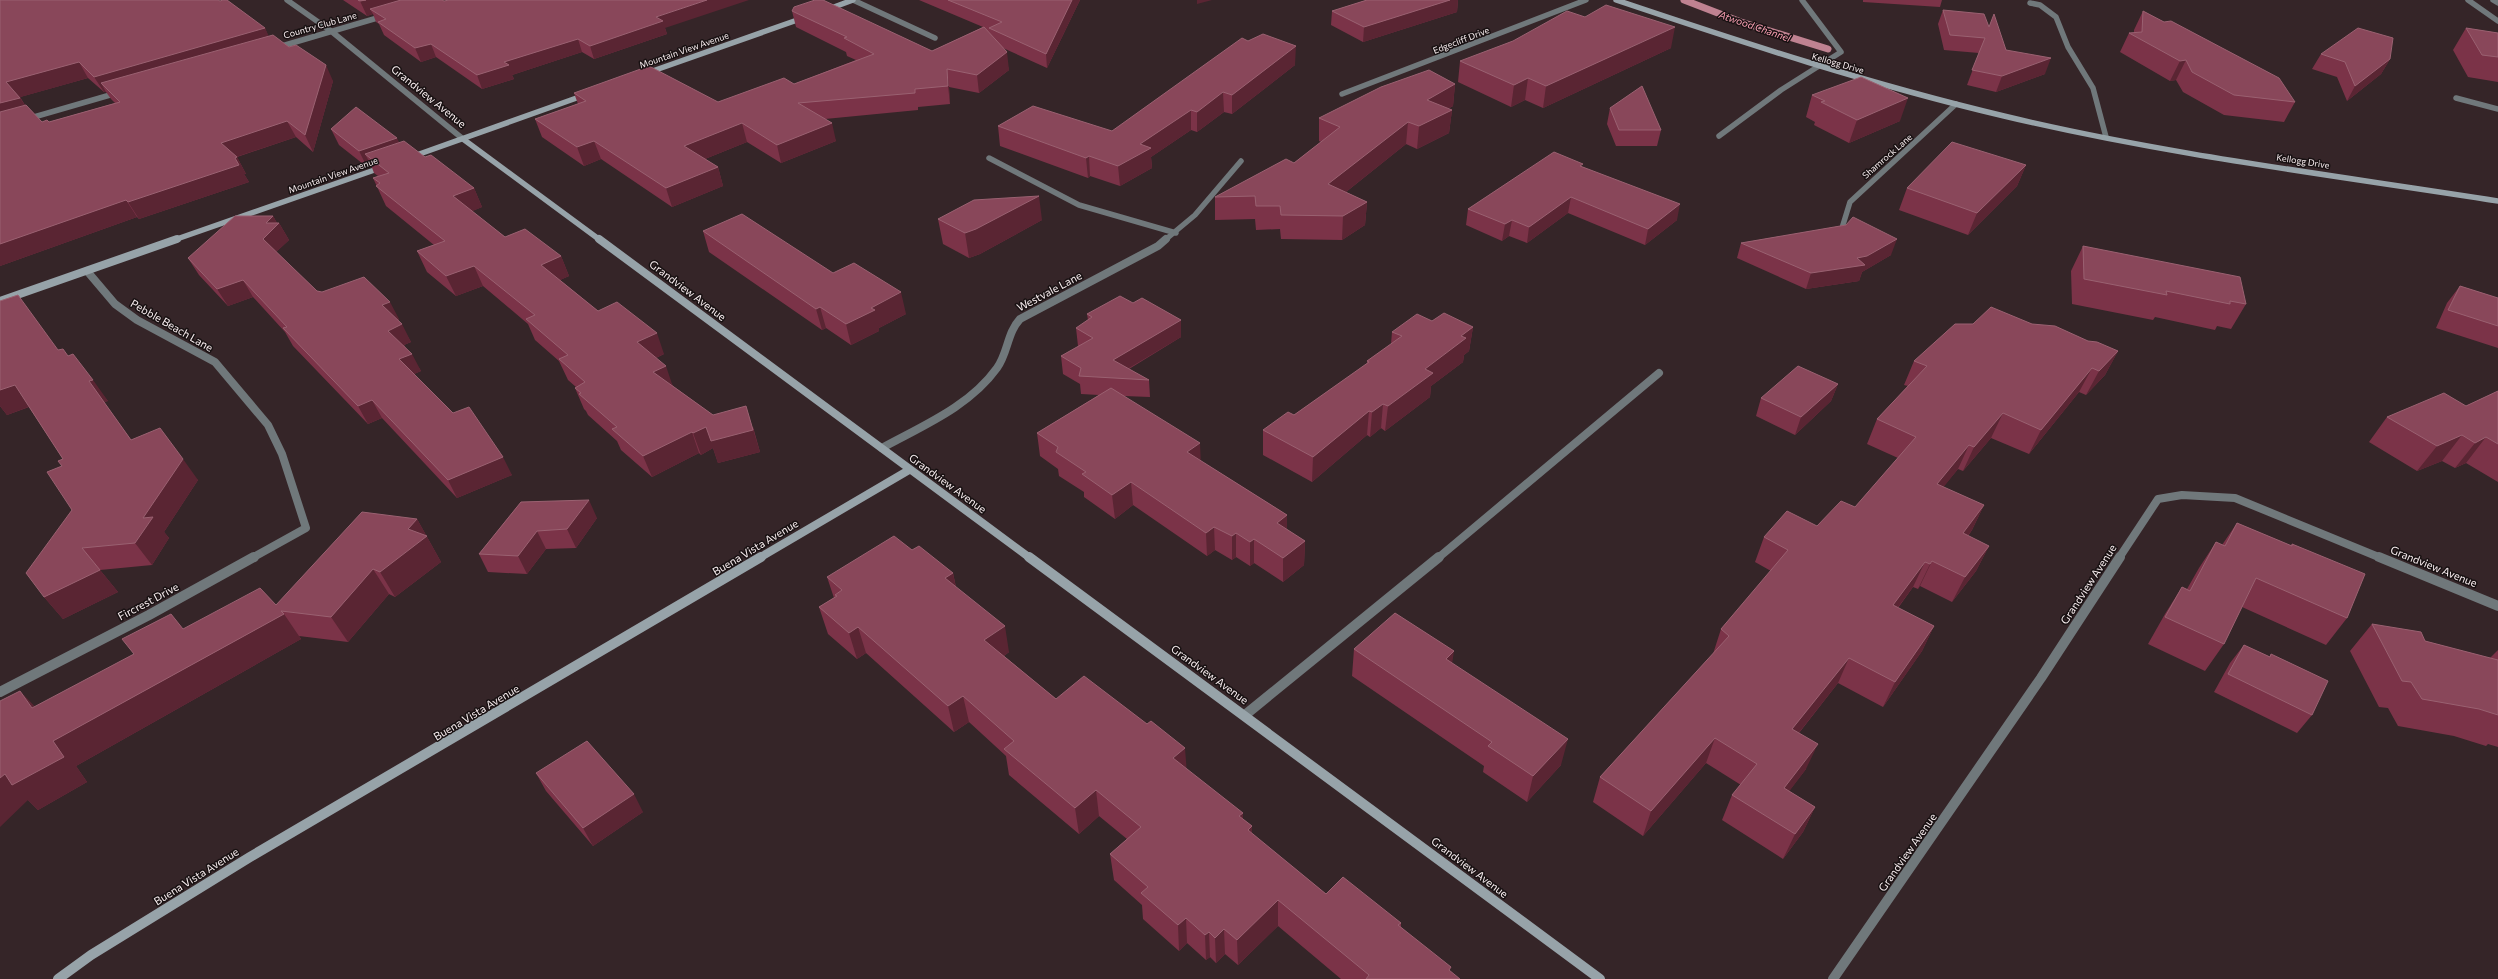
<svg xmlns="http://www.w3.org/2000/svg" width="2498" height="979" font-family="Commissioner,sans-serif">
<rect width="100%" height="100%" fill="#352528"/>
<g fill="none" stroke-linecap="round" stroke-linejoin="round">
<path stroke="#bf8291" stroke-width="7" d="M1684 0 1741 22 1828 49"/>
<path stroke="#70787b" stroke-width="5.5" d="M287 0 331 31 463 139
M853 0 935 38
M2468 0 2498 21
M2493 0 2498 3
M2030 3 2040 5 2056 17 2068 47 2093 88 2106 137
M275 48 384 16
M1342 94 1586 0
M2456 98 2498 109
M27 119 117 93
M1719 136 1781 90 1841 52 1802 0
M989 158 1079 205 1176 233
M1842 228 1850 202 1956 104
M1165 240 1195 215 1241 161"/>
<path stroke="#70787b" stroke-width="8" d="M87 271 115 304 137 320 215 362 268 425 282 454 306 528 252 558
M882 448C922 426 969 407 997 368 1008 353 1007 333 1020 319L1158 246 1166 239
M1438 558 1659 373
M2119 558 2158 499 2182 495 2235 498 2381 558"/>
<path stroke="#70787b" stroke-width="10" d="M2379 557 2498 606
M0 692 149 615 254 557
M1245 715 1439 557
M1833 979 2041 678 2120 557"/>
<path stroke="#97a3a9" stroke-width="5.5" d="M1616 0C1744 43 1873 85 2004 116 2167 155 2333 175 2498 201
M826 10 853 0
M647 73 803 18
M463 139 600 240
M411 157 585 95
M174 240 383 167"/>
<path stroke="#97a3a9" stroke-width="8" d="M599 239 1030 558
M0 301 177 239
M759 558 909 470"/>
<path stroke="#97a3a9" stroke-width="10" d="M1029 557 1600 979
M58 979 91 955 250 857 761 557"/>
</g>
<path fill="#7b3348" fill-rule="evenodd" d="M0 0 265 28 268 36 289 47 333 81 313 152 296 137 237 157 246 174H244L249 182 139 219 137 217 0 266ZM88 78 104 92H106L111 99 115 103 49 122H42L25 105 20 97Z
M343 0H442L444 1 665 28 667 34 594 59 582 52 512 75 514 79 482 89 436 57 421 62 384 35 379 24 376 22 373 14 367 16Z
M919 0H1080L1047 68 1003 48 1009 70 979 93 949 87 950 104 918 107V110L825 119 836 141 781 163 747 142 705 159 718 167 723 186 672 207 601 159 584 166 542 137 535 119 578 104 574 93 718 102 794 84 856 60 847 56 846 52 796 27 792 11 932 51 983 27Z
M1367 0H1458L1457 12 1363 42 1331 25 1332 11Z
M1863 0H1942L1940 7 1863 2Z
M1943 10 1989 27 2006 50 2045 74 1996 92 1967 85 1979 53 1944 50 1938 24Z
M2143 11 2164 22 2295 102 2284 122 2224 115 2183 92 2176 80 2170 81 2120 52 2129 33H2134V30Z
M2466 28 2498 33V82L2468 77 2453 50Z
M1248 41 1295 65 1232 114 1224 112 1197 132 1191 130 1151 157 1152 168 1120 186 1090 176 1088 178 1000 146 998 126 1112 131Z
M1671 48 1543 108 1525 100 1511 107 1458 82 1460 61Z
M2321 54 2390 59 2381 74 2347 101 2337 77 2312 69Z
M1455 84 1453 106 1448 109 1452 110 1449 133 1417 149 1406 144 1346 192 1367 202 1365 225 1342 240 1281 239 1280 229 1256 230 1255 219 1215 220V197L1294 163 1321 142 1319 141V118Z
M1812 95 1900 121 1849 143 1814 125 1815 122 1806 117Z
M1610 108 1661 130 1657 146H1616L1607 124Z
M331 129 399 142 425 157 474 188 482 207 472 211 505 237 561 256 569 276 560 280 598 311 664 354 656 358 673 386 713 415 753 427 760 452 718 463 713 448 701 455 699 453 652 477 621 450 617 441 588 415 586 411 584 409 575 388 576 387 568 380 559 361 535 340 528 324 483 286 456 296 427 272 417 251 434 245 386 206 373 178 378 176 374 173 371 165 367 167 339 145Z
M2026 165 2017 186 1968 235 1899 210 1907 188Z
M1583 167 1677 220 1645 245 1568 213 1527 243 1509 236 1502 241 1466 225 1468 209Z
M273 216 277 223H279L289 240 276 252 317 291 399 319 398 320 411 342 404 345 421 371 414 374 512 475 457 498 382 418 368 424 293 346 285 332 253 297 228 306 199 275 188 258Z
M938 219 1042 220 980 254 969 258 943 244Z
M1846 225 1891 255 1862 272 1859 281 1806 289 1737 258 1741 243Z
M703 231 833 273 906 314 879 328V331L851 345 826 328 822 330 709 252Z
M2083 246 2246 304 2231 329 2217 326 2215 330 2155 317 2153 320 2072 304 2071 271Z
M2460 286 2498 298V348L2436 328 2447 303Z
M0 301 58 350 68 356 108 401 104 402 131 440 198 480 164 532 169 538 152 565 100 570 118 592 63 619 44 597 72 510 62 466 63 459 29 407 7 415 0 406Z
M1087 314 1181 337 1129 369 1149 380 1150 397 1124 396 1201 461 1287 515V530L1305 541 1304 565 1283 582 1254 563 1250 566 1236 557 1232 560 1215 550 1207 556 1133 505 1115 519 1084 497V492L1059 476 1058 469 1040 456 1037 433 1099 395 1081 394 1080 384 1063 374 1061 356 1079 346H1078L1076 328 1088 320Z
M1432 321 1473 327 1469 351 1464 355 1463 362 1431 386 1430 397 1385 431 1381 428 1370 437 1367 435 1312 482 1263 455V430L1294 415 1367 364V361L1391 344 1392 332Z
M2032 324 2118 351 2105 375 2086 395 2079 392 2029 454 1991 438 1963 471 1958 469 1943 487 1984 505 1972 530 1968 536 1989 546 1976 571 1952 602 1920 586 1918 589 1913 587 1898 608 1934 626 1922 651 1883 707 1838 683 1799 733 1806 769 1789 791 1815 807 1803 832 1783 859 1722 820 1732 795 1741 785 1706 763 1643 836 1593 802 1600 777 1713 654 1721 629 1771 571 1755 562 1764 537 1817 526 1855 507 1898 458 1867 444 1877 419 1908 386 1904 385 1914 361Z
M1838 384 1831 401 1795 435 1756 416 1761 398Z
M2498 391V482L2466 463 2455 468 2442 461 2417 471 2369 442 2387 417 2466 406Z
M521 502 597 518 576 548 546 549 527 574 488 572 479 554Z
M417 519 441 562 395 597 389 594 348 642 299 636 301 639 76 766 87 782 38 810 28 800 35 707 183 629 276 605Z
M2237 523 2291 546 2292 544 2347 618 2326 645 2242 607 2224 644 2205 671 2148 644 2165 614 2182 587 2187 589 2199 568 2216 542 2222 545Z
M912 550 953 573 956 587 1009 652 1004 656 1056 699 1186 769 1243 819 1252 826V834L1326 894 1401 923V927L1450 972 1460 979H1341L1278 926 1238 965 1225 954 1216 963 1210 957 1206 960 1187 943 1179 951 1143 919 1142 905 1114 880 1110 854 1127 839 1099 816 1079 834 1009 775 1006 756 969 722 954 732 866 653 857 659 828 634 819 607 834 598 827 577Z
M2372 624 2425 641 2490 658 2498 650V747L2488 744 2486 746 2454 736 2398 726 2388 708 2379 707 2350 651Z
M2244 645 2270 657 2312 715 2297 733 2214 692 2230 663Z
M1354 649 1452 663 1561 765 1527 802 1483 772 1484 766 1352 676Z
M536 773 643 812 593 846 546 791Z"/>
<path fill="#5a2533" d="M366 0H422L370 9 373 14 367 16 360 1Z
M707 0H749L665 28 667 34 594 59 590 46 656 17Z
M1072 0H1080L1047 68 1046 54Z
M1197 0H1212L1197 4Z
M1450 0H1458L1457 12 1363 42 1364 27Z
M1675 27 1671 48 1543 108 1546 86Z
M265 28 272 43 101 83 106 92H104L94 77Z
M578 39 582 52 512 75 514 79 482 89 477 75 504 62Z
M431 44 436 57 421 62 415 48Z
M1296 46 1295 65 1232 114V95Z
M1007 52 1009 70 979 93 977 75Z
M2051 58 2045 74 1996 92 2002 76Z
M2390 59 2381 74 2347 101 2355 86Z
M2186 60 2176 80 2170 81 2180 61Z
M79 62 88 78 17 98 6 82Z
M326 65 333 81 313 152 305 135Z
M947 69 949 87 950 104 948 86Z
M1528 78 1525 100 1511 107 1514 85Z
M1455 84 1453 106 1425 122 1427 100Z
M1223 92 1224 112 1197 132V112Z
M20 98 31 114 0 123V103Z
M1908 98 1900 121 1849 143 1857 120Z
M1191 110V130L1151 157 1152 168 1120 186 1118 166 1140 144Z
M1452 110 1449 133 1417 149 1419 126Z
M287 121 296 137 230 159 221 143Z
M1408 122 1406 144 1327 207 1328 184Z
M742 123 747 142 690 165 684 146Z
M832 123 836 141 781 163 777 145Z
M397 138 405 154H365L371 165 367 167 359 151Z
M594 141 601 159 584 166 577 147Z
M1089 156 1090 176 1088 178 1086 158Z
M237 157 246 174H244L249 182 139 219 128 202Z
M2026 165 2017 186 1968 235 1977 213Z
M718 167 723 186 672 207 666 188Z
M474 188 482 207 461 216 453 196Z
M1039 196 1042 220 980 254 969 258 965 233Z
M1571 197 1568 213 1527 243 1529 227Z
M126 200 137 217 0 266V244Z
M1367 202 1365 225 1342 240 1343 216Z
M1680 204 1677 220 1645 245 1648 229Z
M273 216 278 225 279 223 289 240 272 256 263 239 266 223Z
M1512 220 1509 236 1502 241 1505 224Z
M1897 239 1891 255 1862 272 1859 281 1806 289 1811 273 1857 258Z
M561 256 569 276 549 285 541 265Z
M474 266 483 286 456 296 446 276Z
M243 280 253 297 228 306 217 289Z
M901 292 906 314 879 328V331L851 345 846 324 871 308Z
M390 302 399 319 391 322 382 305Z
M820 307 826 328 822 330 816 309Z
M1181 320V337L1114 377 1113 360Z
M402 324 411 342 397 348 388 331Z
M1473 327 1469 351 1464 355 1463 362 1431 386 1430 397 1385 431 1388 406 1425 369 1461 336Z
M657 333 664 354 645 363 637 342Z
M2118 351 2105 375 2086 395 2099 371Z
M412 354 421 371 408 377 399 359Z
M666 366 673 387 653 372Z
M2092 368 2079 392 2029 454 2041 430Z
M93 380 108 401 104 402 89 381Z
M1838 384 1831 401 1795 435 1801 417Z
M15 385 31 406 7 415 0 406V390Z
M372 400 382 418 368 424 358 406Z
M1383 404 1381 428 1370 437 1372 412Z
M746 406 760 452 718 463 713 448 701 455 693 433Z
M1369 411 1367 435 1312 482 1313 457Z
M2003 413 1991 438 1963 471 1974 447Z
M692 432 699 453 652 477 643 456Z
M2462 435 2442 461 2417 471 2437 446Z
M2486 437 2466 463 2455 468 2475 443Z
M1200 443 1201 466 1187 452Z
M1969 445 1958 469 1926 509 1937 484Z
M503 457 512 475 457 498 448 480Z
M183 459 198 480 164 532 169 538 152 565 135 543 143 518Z
M1131 482 1133 505 1115 519 1112 495Z
M589 500 597 518 576 548 567 529Z
M1984 505 1972 530 1951 558 1963 533Z
M1287 515V539L1277 523Z
M417 519 441 562 395 597 380 572 408 529Z
M1214 527 1215 550 1207 556 1206 533Z
M537 531 546 549 527 574 518 556Z
M1236 533V557L1232 560V536Z
M1254 539V563L1250 566V542Z
M1305 541 1304 565 1283 582V558Z
M1989 546 1976 571 1952 602 1965 577Z
M1932 561 1920 586 1918 589 1930 564Z
M1925 562 1913 587 1881 630 1893 605Z
M373 569 389 594 348 642 331 617Z
M100 570 118 592 63 619 44 597Z
M953 573 958 599 945 578Z
M284 614 301 639 76 766 87 782 38 810 28 800 0 827V778L5 774 53 741Z
M1005 626 1009 652 989 667 984 640Z
M1934 626 1922 651 1883 707 1895 682Z
M858 627 866 653 857 659 849 633Z
M1454 651 1450 678 1446 659Z
M1849 658 1838 683 1782 754 1792 729Z
M20 691 44 716 32 708Z
M963 696 969 722 954 732 948 706Z
M1715 738 1706 763 1643 836 1651 811Z
M1568 739 1561 765 1527 802 1533 776Z
M1818 744 1806 769 1773 813 1784 788Z
M1185 748 1187 774 1173 758Z
M1096 790 1099 816 1079 834 1075 808Z
M634 794 643 812 593 846 583 828Z
M1815 807 1803 832 1783 859 1795 834Z
M1243 813V839L1239 816Z
M1252 826V852L1248 830Z
M1278 900V926L1238 965 1237 940Z
M1186 918 1187 943 1179 951 1178 925Z
M1224 929 1225 954 1216 963 1215 938Z
M1209 932 1210 957 1206 960 1205 935Z"/>
<path fill="#89475a" stroke="#9a6171" d="M0 0H218L220 1 223 0H227L265 28 94 77 79 62 6 82 20 98 0 103Z
M358 0H366L360 1Z
M401 0H442L444 1 449 0H707L656 17 663 21 590 46 578 39 504 62 509 65 477 75 431 44 415 48 378 22 386 19 370 9Z
M815 0H823L932 51 984 27 1007 52 977 75 947 69 948 86 915 89V93L798 103 832 123 777 145 742 123 684 146 718 167 666 188 594 141 577 147 535 119 586 101 574 93 649 66 718 102 784 78 794 84 874 54 844 38 847 37 792 11 794 7Z
M948 0H1072L1046 54 989 28 1002 22Z
M1367 0H1450L1364 27 1332 11Z
M1606 5 1675 27 1546 86 1528 78 1514 85 1460 61 1513 41 1567 11 1585 17Z
M1943 10 1984 14 1989 27 1994 14 2006 50 2051 58 2002 76 1972 70 1985 38 1950 35Z
M2143 11 2164 22 2171 21 2279 78 2295 102 2234 95 2192 72 2186 60 2180 61 2129 33 2142 32Z
M2358 28 2393 38 2390 59 2355 86 2345 62 2321 54Z
M2466 28 2498 33V57L2482 55Z
M1263 34 1296 46 1232 95 1223 92 1197 112 1191 110 1140 144 1151 148 1118 166 1089 156 1086 158 998 126 1033 106 1112 131 1242 38 1248 41Z
M273 35 289 47 296 45 326 65 305 135 287 121 221 143 237 157 235 158 239 165 128 202 126 200 0 244V112L26 105 42 122 47 120 49 122 120 102 101 83Z
M1429 70 1455 84 1427 100 1452 110 1419 126 1408 122 1328 184 1367 202 1343 216 1281 215 1280 206H1256L1255 196 1215 197 1286 159 1294 163 1340 127 1319 118 1381 87Z
M1861 77 1908 98 1857 120 1821 102 1825 101 1812 95Z
M1642 86 1661 130H1619L1610 108Z
M356 107 397 138 359 151 331 129Z
M404 141 425 157 431 155 474 188 453 196 505 237 525 229 561 256 541 265 598 311 617 302 657 333 637 342 666 366 653 372 713 415 746 406 753 430 711 441 706 427 693 433 692 432 643 456 612 429 617 427 579 394 581 393 575 388 585 382 559 359 568 355 526 319 535 315 474 266 446 276 417 251 445 241 376 186 380 183 373 178 389 173 365 154Z
M1952 142 2026 165 1977 213 1907 188Z
M1554 152 1583 164 1580 166 1680 204 1648 229 1571 197 1529 227 1512 220 1505 224 1468 209Z
M1039 196 976 229 965 233 938 219 974 200Z
M742 214 833 273 854 263 901 292 871 308 875 310 846 324 820 307 816 309 703 231Z
M235 216H273L266 223H279L263 239 317 291 322 292 364 277 390 302 382 305 402 324 388 331 412 354 399 359 453 413 469 407 503 457 448 480 372 400 358 406 283 328 287 327 243 280 217 289 188 258Z
M1853 217 1897 239 1867 256 1857 258 1865 265 1811 273 1741 243 1846 225Z
M2083 246 2240 277 2246 304 2230 301V304L2166 291 2167 295 2084 279Z
M2460 286 2498 298V326L2448 310Z
M18 295 58 350 63 349 68 356 73 354 93 380 89 381 131 440 160 428 183 459 143 518 153 517 135 543 82 548 100 570 44 597 26 573 72 510 47 472 62 466 58 461 63 459 15 385 0 390V301Z
M1120 296 1133 303 1142 298 1181 320 1113 360 1149 380 1079 376 1081 368 1061 356 1093 338 1076 328 1092 317 1087 314Z
M1991 307 2032 324 2055 326 2088 341 2097 342 2118 351 2099 371 2092 368 2041 430 2003 413 1974 447 1969 445 1937 484 1984 505 1963 533 1989 546 1965 577 1932 561 1930 564 1925 562 1893 605 1934 626 1895 682 1849 658 1792 729 1818 744 1784 788 1815 807 1795 834 1732 795 1757 764 1715 738 1651 811 1600 777 1729 636 1721 629 1788 550 1764 537 1787 511 1817 526 1841 501 1855 507 1916 437 1877 419 1927 366 1914 361 1955 324H1973Z
M1444 313 1473 327 1461 336 1466 338 1425 369 1433 373 1388 406 1383 404 1372 412 1369 411 1313 457 1263 430 1288 412 1294 415 1369 362 1367 361 1402 336 1392 332 1417 314 1432 321Z
M1798 366 1838 384 1801 417 1761 398Z
M1111 388 1200 443 1187 452 1287 515 1277 523 1305 541 1283 558 1254 539 1250 542 1236 533 1232 536 1214 527 1206 533 1131 482 1112 495 1082 474 1086 472 1056 452 1058 447 1037 433Z
M2498 391V444L2486 437 2475 443 2462 435 2437 446 2387 417 2444 393 2466 406Z
M589 500 567 529 537 531 518 556 479 554 521 502Z
M362 512 417 519 408 529 427 536 380 572 373 569 331 617 281 611 284 614 53 741 64 757 12 785 5 774 0 778V701L20 691 32 708 134 654 122 639 171 614 183 629 260 588 276 605Z
M2237 523 2292 546V544L2365 574 2347 618 2256 578 2224 644 2165 617 2182 587 2190 591 2216 542 2225 546Z
M894 536 912 550 919 546 953 573 945 578 1005 626 984 640 1056 699 1084 676 1147 724 1151 721 1185 748 1173 758 1243 813 1239 816 1252 826 1248 830 1326 894 1343 877 1401 923 1398 925 1451 967 1449 970 1460 979H1366L1369 975 1278 900 1237 940 1224 929 1215 938 1209 932 1205 935 1186 918 1178 925 1141 893 1148 887 1110 854 1141 827 1096 790 1075 808 1004 749 1014 741 963 696 948 706 858 627 849 633 819 607 837 596 835 595 842 590 827 577Z
M1395 613 1454 651 1446 659 1568 739 1533 776 1488 746 1492 742 1354 649Z
M2372 624 2421 632 2425 641 2498 660V715L2479 709 2422 699 2411 682 2402 681Z
M2244 645 2270 657 2271 654 2328 681 2312 715 2228 674Z
M587 741 634 794 583 828 536 773Z"/>
<g text-anchor="middle" dominant-baseline="central" stroke-width="3" stroke-linejoin="round" paint-order="stroke">
<g font-size="9" fill="#f9eef0" stroke="#181112">
<text transform="translate(320 25) rotate(-16)">Country Club Lane</text>
<text transform="translate(1461 40) rotate(-21)">Edgecliff Drive</text>
<text transform="translate(684 50) rotate(-19)">Mountain View Avenue</text>
<text transform="translate(1838 63) rotate(16)">Kellogg Drive</text>
<text transform="translate(1887 156) rotate(-41)">Shamrock Lane</text>
<text transform="translate(2303 161) rotate(9)">Kellogg Drive</text>
<text transform="translate(333 175) rotate(-19)">Mountain View Avenue</text>
</g>
<g font-size="10" font-style="italic" fill="#fea2b6" stroke="#181112">
<text transform="translate(1755 26) rotate(19)">Atwood Channel</text>
</g>
<g font-size="11" fill="#f9eef0" stroke="#181112">
<text transform="translate(429 96) rotate(39)">Grandview Avenue</text>
<text transform="translate(688 290) rotate(37)">Grandview Avenue</text>
<text transform="translate(1049 291) rotate(-28)">Westvale Lane</text>
<text transform="translate(172 325) rotate(30)">Pebble Beach Lane</text>
<text transform="translate(948 483) rotate(36)">Grandview Avenue</text>
<text transform="translate(755 547) rotate(-31)">Buena Vista Avenue</text>
<text transform="translate(2434 566) rotate(22)">Grandview Avenue</text>
<text transform="translate(2088 584) rotate(-57)">Grandview Avenue</text>
<text transform="translate(148 601) rotate(-28)">Fircrest Drive</text>
<text transform="translate(1210 674) rotate(36)">Grandview Avenue</text>
<text transform="translate(476 712) rotate(-31)">Buena Vista Avenue</text>
<text transform="translate(1907 852) rotate(-55)">Grandview Avenue</text>
<text transform="translate(1470 867) rotate(37)">Grandview Avenue</text>
<text transform="translate(196 876) rotate(-32)">Buena Vista Avenue</text>
</g>
</g>
</svg>
